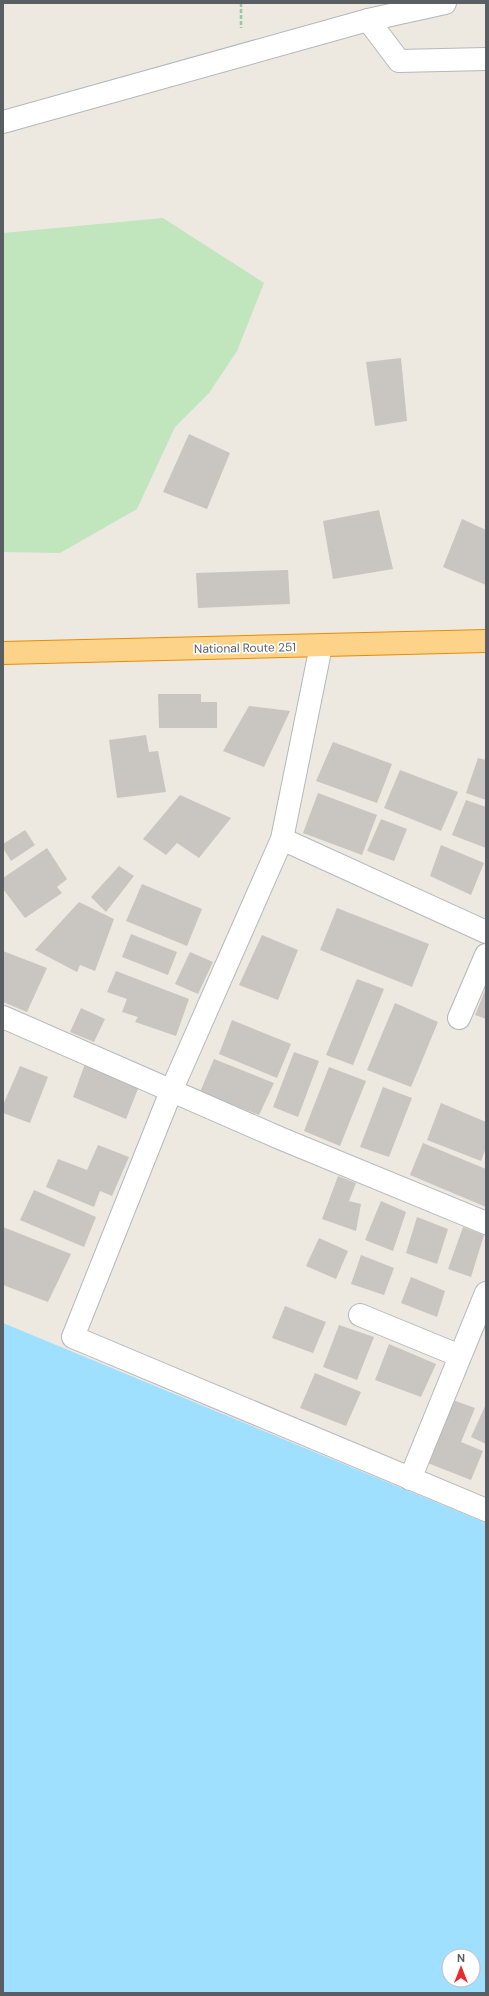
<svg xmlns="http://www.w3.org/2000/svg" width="489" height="1996" font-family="'DM Sans',sans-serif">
<rect width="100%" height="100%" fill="#ede9e1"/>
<path fill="#c1e5bd" d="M163 218 264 283 237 351 209 393 175 427 137 509 60 553 3 552V233Z"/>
<path fill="#9fdfff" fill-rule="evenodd" d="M3 1323 486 1523V1993H3ZM449 1956H473V1980H449Z"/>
<path fill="#c9c5c0" d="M401 358 407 421 375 426 366 362Z
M189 434 230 453 207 509 163 492Z
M379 510 393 569 333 579 323 521Z
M462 519 486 530V585L443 567Z
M288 570 290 604 198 608 196 573Z
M158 694H201V702H217V728H159Z
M249 706 290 711 264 767 223 751Z
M146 735 149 752 158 751 166 792 117 798 109 740Z
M333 742 392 764 377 803 316 781Z
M478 758 486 760V800L466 793Z
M400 770 458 792 441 831 384 808Z
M318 793 377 815 362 855 303 833Z
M180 795 231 818 199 858 177 843 166 855 143 839Z
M466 800 486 807V848L452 835Z
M381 819 407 829 394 861 367 851Z
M25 830 35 845 11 861 3 848V844Z
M441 845 484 863 471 895 430 876Z
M47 848 67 879 57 887 62 893 25 918 3 889V878Z
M119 866 134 876 106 912 91 897Z
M142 884 202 909 187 946 126 921Z
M79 902 114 919 95 971 80 965 77 972 35 950Z
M337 908 429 944 412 987 320 950Z
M131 934 177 952 168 975 122 957Z
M262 935 298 950 278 1000 239 985Z
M3 951 47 968 27 1012 3 1002Z
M190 952 213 962 198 994 175 984Z
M116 971 189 999 176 1036 135 1022 138 1017 122 1012 127 999 107 992Z
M357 979 384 989 353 1065 326 1055Z
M486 988V1019L475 1015Z
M395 1003 438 1022 411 1087 367 1070Z
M81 1008 105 1019 94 1042 70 1032Z
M232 1020 291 1044 277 1078 219 1054Z
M294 1052 319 1061 298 1117 273 1107Z
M214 1059 274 1083 259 1115 200 1092Z
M86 1061 140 1084 126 1119 73 1097Z
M20 1066 48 1077 30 1123 3 1113V1105Z
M329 1067 366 1081 340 1146 304 1131Z
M383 1087 412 1098 389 1157 360 1147Z
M441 1103 486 1122V1148L481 1161 427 1140Z
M423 1143 486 1169V1207L410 1175Z
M98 1145 129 1157 112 1196 100 1191 94 1207 46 1187 58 1159 87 1170Z
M338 1176 356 1183 349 1201 361 1204 356 1231 322 1219Z
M34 1190 96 1217 84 1247 20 1220Z
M381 1201 406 1212 393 1251 365 1240Z
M417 1217 448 1229 437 1264 406 1253Z
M3 1227 71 1254 48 1302 3 1285Z
M463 1227 484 1235 471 1277 448 1269Z
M319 1238 348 1251 336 1279 306 1266Z
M361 1255 394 1268 384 1295 351 1284Z
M411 1277 445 1291 437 1317 401 1303Z
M285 1306 326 1322 313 1353 272 1338Z
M339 1325 374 1337 357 1380 323 1367Z
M389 1344 436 1364 421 1397 375 1380Z
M315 1373 361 1392 346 1426 300 1408Z
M450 1399 475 1408 461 1442 483 1451 471 1480 425 1462Z
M486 1404V1444L471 1437Z"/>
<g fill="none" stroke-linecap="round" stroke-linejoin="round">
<g stroke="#b4b8bc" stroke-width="24">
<path id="street" d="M368 20 399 61 486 59
M321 646 282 839 172 1089 73 1337 486 1510
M282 839 486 932
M3 1017 282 1139 486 1223
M459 1018 486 955
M360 1315 460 1356
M410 1479 486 1293"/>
</g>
<g stroke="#b3b7bc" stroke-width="24">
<path id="secondary" d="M3 122 368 20 445 3"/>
</g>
<g stroke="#ec8a01" stroke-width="24">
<path id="highway" d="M3 653 486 641"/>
</g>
<path stroke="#97c8a0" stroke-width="2.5" stroke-dasharray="4 2" stroke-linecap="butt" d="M241 3V28"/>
<use href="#street" stroke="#fff" stroke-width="22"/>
<use href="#secondary" stroke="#fff" stroke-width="22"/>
<use href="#highway" stroke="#fcd388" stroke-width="22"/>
</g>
<g text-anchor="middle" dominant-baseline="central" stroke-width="3.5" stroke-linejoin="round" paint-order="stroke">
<g font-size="12" fill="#595e62" stroke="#fff">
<text transform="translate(245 648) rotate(-1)">National Route 251</text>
</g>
</g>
<rect width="489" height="1996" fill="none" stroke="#595e62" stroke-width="8"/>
<g transform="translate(461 1968)"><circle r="19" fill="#ffffff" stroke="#bdbfc0"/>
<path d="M0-3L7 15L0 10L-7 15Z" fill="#e82b30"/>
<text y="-6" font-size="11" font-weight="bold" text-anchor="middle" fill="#595e62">N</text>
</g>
</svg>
